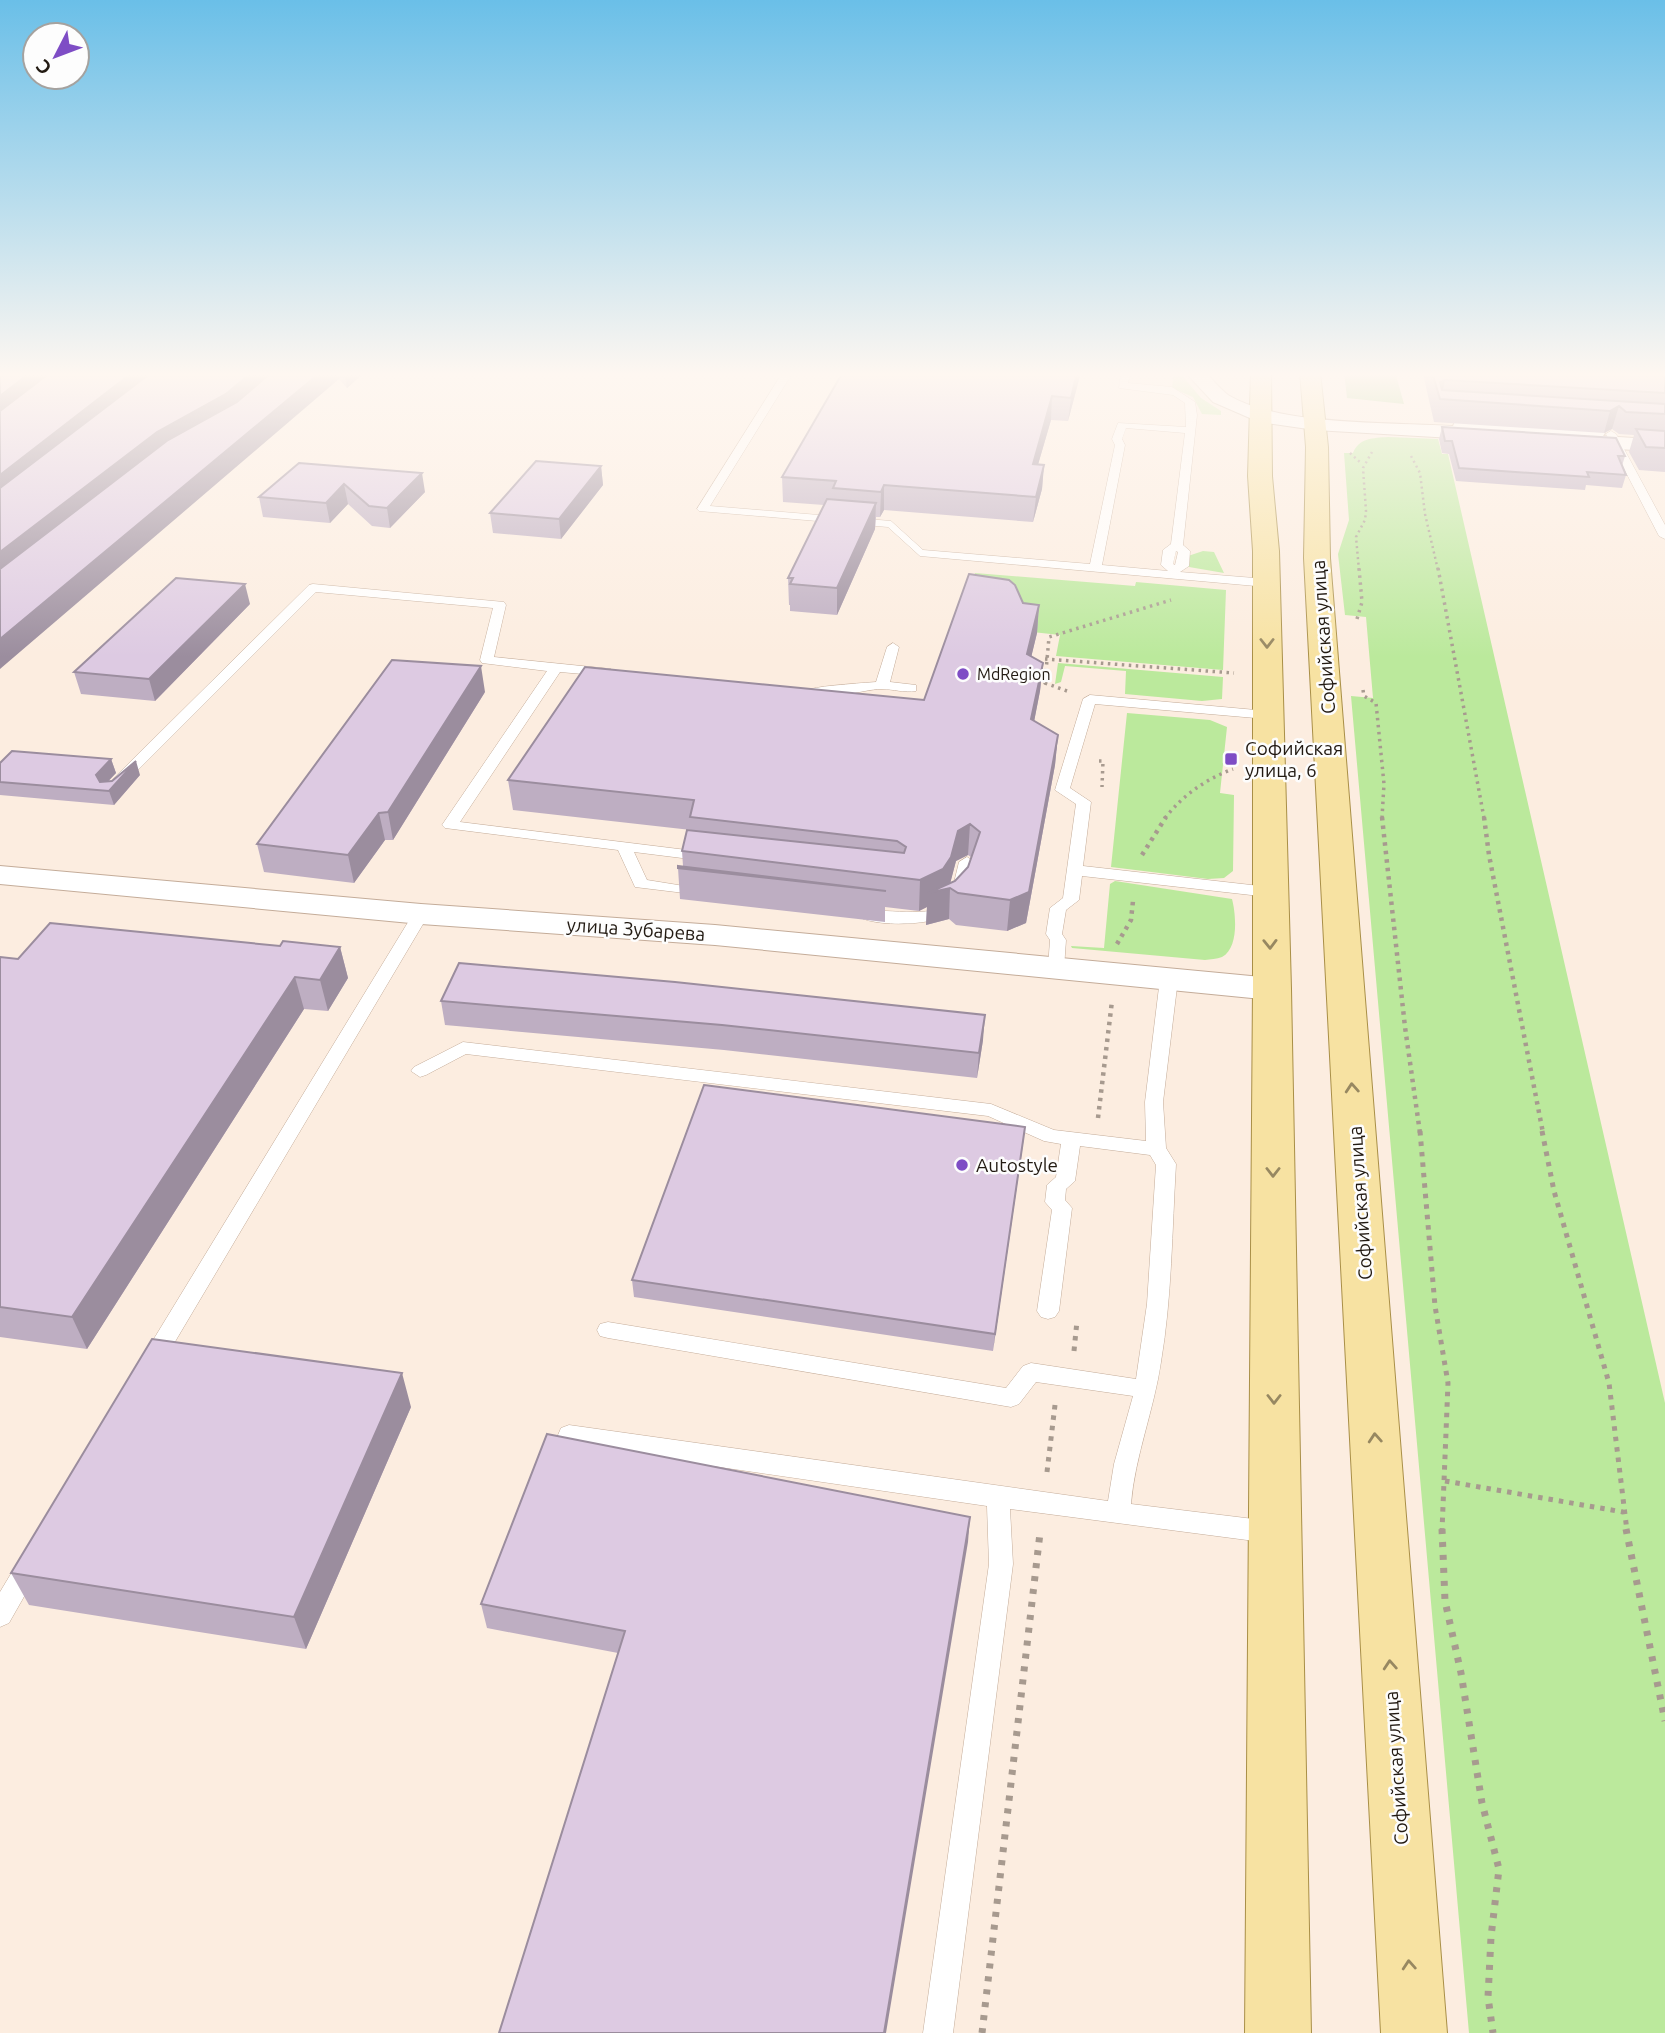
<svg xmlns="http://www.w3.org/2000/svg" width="1665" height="2033" font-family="Ubuntu,sans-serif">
<rect width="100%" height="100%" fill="#fcede0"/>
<path fill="#bbe99c" d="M1174 372H1179L1201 398 1221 411V415L1202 414 1193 397 1172 388Z
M1388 437 1438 439 1442 454H1448L1665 1403V2033H1469L1351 696 1373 698 1366 617 1345 615 1338 554 1349 520 1344 453H1353C1359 438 1373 438 1388 437Z
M1203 551 1214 552 1224 573 1189 567 1187 564 1188 556Z
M975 573 1135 586 1136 582 1226 590 1223 670 1056 656 1060 635 1013 630 968 602Z
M1058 663 1223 677 1222 699 1202 701 1125 694 1126 671 1065 666 1061 682 1055 684Z
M1127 713 1210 720 1227 727 1220 793 1234 795 1233 871 1224 878 1208 879 1111 867Z
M1115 881 1232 899C1236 914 1239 948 1222 957 1217 959 1210 959 1205 960L1072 948 1071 946 1104 948 1110 884Z"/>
<path fill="#a0ce80" d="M1344 372H1395L1404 404 1347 398Z"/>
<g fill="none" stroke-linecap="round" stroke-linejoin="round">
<g stroke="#c4ac99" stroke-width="1">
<path id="lane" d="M783 372H793L710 506 891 521 923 550 1090 564 1115 445 1112 439 1118 423 1186 427 1185 403 1173 395 1119 388 1121 372H1131L1128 383 1172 387 1195 402 1197 415 1183 545 1190 551 1189 566 1180 572 1267 579 1273 583 1267 587 920 556 888 527 699 511 697 509ZM1126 428 1185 433 1171 544 1163 550 1161 565 1168 571 1102 565 1125 445 1122 439ZM1176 551 1178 552 1175 565 1173 564Z
M1611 431 1616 434 1665 525V539L1659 536 1606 434Z
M313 584 504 602 506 605 494 657 611 669V675L606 676 560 672 460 822 711 853 714 856 711 859 706 861 634 852 647 880 709 890 711 893 709 896 635 887 618 850 445 828 442 825 547 671 482 663 480 660 493 608 316 592 125 783H115L113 780 115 777 309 585Z
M893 643 899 647 890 682 916 685V691C904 693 893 689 882 689 861 689 826 704 809 690 815 686 864 683 876 682L887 647Z
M1090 695 1267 711 1274 715 1267 719 1095 704 1070 788 1091 802 1083 866 1269 887 1277 892 1269 897 1082 876 1079 900 1066 910 1062 934 1066 940 1064 968 1056 973 1048 968 1050 940 1046 934 1050 908 1063 898 1076 804 1055 790 1083 699Z
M967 857 975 862C971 877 970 897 959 909 944 926 870 929 855 914 864 905 918 918 941 908L951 895 959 862Z
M421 909 429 914 160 1367 152 1370 144 1367 141 1361 144 1355 413 914Z
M1169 974 1178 979 1163 1102 1166 1148 1176 1164C1172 1230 1172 1297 1161 1362 1154 1410 1135 1456 1131 1504L1270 1521 1278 1525 1282 1532 1278 1539 1270 1543 1010 1509 1013 1564 953 2033H923L989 1564 987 1506 569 1445 561 1442 558 1435 561 1428 569 1425 1108 1501 1114 1464 1133 1396 1036 1382 1019 1404 1011 1407 608 1338 600 1336 597 1330 600 1324 608 1322 1006 1388 1023 1366 1031 1363 1136 1379 1147 1304 1156 1165 1150 1155 1080 1146 1075 1181 1066 1189 1065 1200 1072 1208 1059 1311 1055 1317 1048 1319 1041 1317 1037 1311 1052 1210 1045 1202 1047 1185 1056 1177 1061 1144 1044 1141 988 1116 466 1054 426 1075 420 1077 411 1071 414 1067 463 1042 991 1104 1054 1130 1146 1141 1145 1102 1160 979Z
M30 1554 39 1557 42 1565 9 1623 0 1627V1592L21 1557Z"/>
</g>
<g stroke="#c4ac99" stroke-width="2">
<path id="street" d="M1185 372H1205C1212 379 1220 389 1228 395 1279 426 1391 422 1453 426L1455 421 1462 419 1595 427 1602 429 1605 433 1603 436 1665 440V452L1571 446 1564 444 1561 440 1563 437 1497 433 1494 438 1487 440 1315 430 1259 422 1213 402Z
M0 866 421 904 715 925 1272 978 1284 981 1289 989 1284 997 1272 1000 715 945 421 924 0 884Z"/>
</g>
<g stroke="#a98f47" stroke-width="2">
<path id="primary" d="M1251 372H1271L1272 476 1279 551 1291 989 1311 2033H1245L1253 989V551L1248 476Z
M1300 372H1320L1328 447 1330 558 1447 2033H1381L1304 558 1306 447Z"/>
</g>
<path stroke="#a79a8f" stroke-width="2.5" stroke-dasharray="2 3.5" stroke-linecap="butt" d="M1350 453 1362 464
M1411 456 1420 473 1425 514 1438 570
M1359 570 1356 537 1365 520 1366 511 1363 468 1372 452"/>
<path stroke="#a79a8f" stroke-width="3.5" stroke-dasharray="2.5 4.5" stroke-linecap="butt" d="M1438 568 1484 818
M1357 619 1362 602 1359 568
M1045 659 1234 673
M1363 690 1364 696 1376 703 1384 784 1382 818
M1067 691 1045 683 1049 637 1171 600
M1099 761H1103L1102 787
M1165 818C1183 795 1206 779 1233 769"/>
<path stroke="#a79a8f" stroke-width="4.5" stroke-dasharray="3.5 5" stroke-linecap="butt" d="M1382 817 1405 1027 1420 1133
M1484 817 1489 855 1543 1133
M1142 855 1166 817
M1117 944 1131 920 1133 901
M1098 1118 1112 1001"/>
<path stroke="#a79a8f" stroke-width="5" stroke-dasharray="4.5 6" stroke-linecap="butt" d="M1420 1131 1435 1306 1448 1383 1442 1531
M1542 1131 1554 1191 1609 1383 1627 1531
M1074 1351 1077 1321
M1047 1472 1055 1405
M1445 1481 1623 1512"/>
<path stroke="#a79a8f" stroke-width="7" stroke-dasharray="5 8" stroke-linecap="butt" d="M1442 1529 1445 1601 1461 1673 1482 1803 1499 1869 1491 1937 1488 1997 1493 2033
M1626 1529 1665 1721
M982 2033 1040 1533"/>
<use href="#lane" fill="#fff" fill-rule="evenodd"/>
<use href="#street" fill="#fff" fill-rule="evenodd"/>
<use href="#primary" fill="#f7e2a2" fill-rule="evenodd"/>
</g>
<path fill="#beaec2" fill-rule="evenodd" d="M0 372H365L347 388 339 379Z
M843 372H1081L1068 421 1051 420 1038 464 1044 465 1042 489 1033 522 884 510 880 517H876L875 529 837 615 790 611V605H789L788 578 824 505 783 502 782 477Z
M1423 372H1665V472L1639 470 1629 452 1634 435 1619 434 1612 429 1604 433 1434 422 1423 374Z
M1442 427 1625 456 1622 466 1626 475 1622 488 1586 485 1585 490 1456 481 1449 454 1442 453 1439 439Z
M299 463 425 492 390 528 372 526 348 504 330 523 263 517 259 497Z
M601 466 603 485 561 539 493 533 490 513Z
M1023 603 1039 605 1037 633 1031 657 1043 663 1040 691 1034 721 1058 735 1055 765 1026 923 1007 931 956 925 949 919 926 925 927 907 919 911 885 907V922L680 899 678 868 683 866 682 851 691 830 513 810 508 780 924 700ZM968 855 971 857 968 867 955 881 950 883 956 861Z
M250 604 155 701 81 694 74 672Z
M485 692 393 840H385L354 883 264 872 257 844Z
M111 759 116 773 108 781 140 775 114 805 0 795V763Z
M280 946 340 947 348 978 328 1011 304 1009 87 1349 0 1337V957L18 959Z
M441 1001 983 1040 977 1078 724 1050 445 1025Z
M1025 1127 993 1351 634 1297 632 1280Z
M411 1407 306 1649 29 1605 11 1573Z
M968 1542 618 1653 487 1628 481 1604Z"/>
<path fill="#9b8d9e" d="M31 372H65L0 421V396Z
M133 372H162L0 501V475Z
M252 372H279L0 580V552L157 432Z
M321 372H338L339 379 0 669V639Z
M344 372H365L347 388Z
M1077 372H1081L1068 421 1071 398Z
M1445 380 1441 400 1440 382Z
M1052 396 1051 420 1031 489 1033 464Z
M1619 406 1612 429 1604 433 1610 411Z
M1044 465 1042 489 1033 522 1036 497Z
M601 466 603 485 561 539 559 519Z
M422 473 425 492 390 528 387 508Z
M344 484 348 504 330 523 326 503Z
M884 485V510L880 517 881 492Z
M876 503 875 529 837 615V588Z
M245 584 250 604 155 701 149 679Z
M1039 605 1037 633 1025 683 1027 654Z
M1043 663 1040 691 1029 748 1031 719Z
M481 666 485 692 393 840 388 812Z
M1058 735 1055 765 1026 923 1007 931 1010 900Z
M111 759 116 773 101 789 96 775Z
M136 761 140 775 114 805 109 791Z
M379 813 385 840 354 883 348 855Z
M970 824 968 855 956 861 949 888H950L949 919 926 925 927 907 919 911 920 880 958 831Z
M340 947 348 978 328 1011 320 980Z
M295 977 304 1009 87 1349 72 1317Z
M985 1015 983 1040 977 1078 979 1053Z
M1025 1127 1023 1144 993 1351 995 1334Z
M402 1373 411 1407 306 1649 294 1617Z
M970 1517 968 1542 886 2033H884Z"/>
<path fill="#ddcae2" stroke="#9b8d9e" stroke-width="2" d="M0 372H31L0 396Z
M51 372H133L0 475V411Z
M152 372H252L226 394 157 432 0 552V488Z
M272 372H321L0 639V569L168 440 237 402Z
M843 372H1077L1071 398 1052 396 1033 464 1044 465 1036 497 884 485 881 492 833 488 836 481 782 477Z
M1432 372H1665V393L1445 380 1440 382 1442 390 1665 404V414L1626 412 1619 406 1610 411 1440 399Z
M1442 427 1616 438 1625 456H1618L1626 475 1587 472 1589 477 1459 468 1452 441H1445Z
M1636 429 1665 431V448L1646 447Z
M536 461 601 466 559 519 490 513Z
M299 463 422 473 387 508 369 506 344 484 326 503 259 497Z
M827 499 876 503 837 588 790 584 793 578H788Z
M969 574 1009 580 1015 585 1023 603 1039 605 1027 654 1043 663 1031 719 1058 735 1029 892 1010 900 958 893 950 888 928 893 955 881 968 867 980 832 970 824 958 831 951 857 943 869 920 880 682 851 687 830 904 853 906 847 897 841 690 817 694 800 508 780 585 667 924 700Z
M176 578 245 584 149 679 74 672Z
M392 660 481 666 388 812 379 813 348 855 257 844Z
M12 751 111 759 96 775 100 782 112 781 136 761 109 791 0 782V763Z
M678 866 886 891 678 868Z
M50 923 280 946 283 941 340 947 320 980 295 977 72 1317 0 1307V957L18 959Z
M459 963 675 982 985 1015 979 1053 722 1025 441 1001Z
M704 1085 1025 1127 995 1334 632 1280Z
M152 1339 402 1373 294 1617 11 1573Z
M547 1434 970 1517 884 2033H499L625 1631 481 1604Z"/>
<defs><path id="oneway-chevron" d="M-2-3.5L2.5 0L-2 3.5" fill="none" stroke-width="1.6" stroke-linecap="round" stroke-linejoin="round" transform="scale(1.75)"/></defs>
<g stroke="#978861">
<use href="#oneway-chevron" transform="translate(1267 643) rotate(90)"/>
<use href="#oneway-chevron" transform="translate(1270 944) rotate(89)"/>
<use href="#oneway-chevron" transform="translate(1352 1088) rotate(-94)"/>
<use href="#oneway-chevron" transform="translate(1273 1172) rotate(90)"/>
<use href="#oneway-chevron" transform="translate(1274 1399) rotate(90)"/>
<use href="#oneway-chevron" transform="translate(1375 1438) rotate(-94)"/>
<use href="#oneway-chevron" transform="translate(1390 1665) rotate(-94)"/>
<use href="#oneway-chevron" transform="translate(1409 1965) rotate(-94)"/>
</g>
<linearGradient id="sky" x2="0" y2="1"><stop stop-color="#6abfe8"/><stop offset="0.57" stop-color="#fef7f1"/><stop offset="1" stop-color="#fef7f1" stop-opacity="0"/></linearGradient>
<rect width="1665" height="657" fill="url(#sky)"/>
<g fill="#7e4dc5" stroke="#fdfdfd" stroke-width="2.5">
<circle cx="963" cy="674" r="7"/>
<rect x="1224" y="752" width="14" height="14" rx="3.5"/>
<circle cx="962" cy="1165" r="7"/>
</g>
<g text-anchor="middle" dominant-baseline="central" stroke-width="5" stroke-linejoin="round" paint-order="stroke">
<g font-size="16" fill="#221a12" stroke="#fdfdfd" text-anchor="start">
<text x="977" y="674">MdRegion</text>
</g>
<g font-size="19" fill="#221a12" stroke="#fdfdfd">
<text transform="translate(1323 637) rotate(-94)">Софийская улица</text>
<text transform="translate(636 929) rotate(4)">улица Зубарева</text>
<text transform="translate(1360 1203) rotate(-94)">Софийская улица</text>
<text transform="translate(1396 1768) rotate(-94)">Софийская улица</text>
</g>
<g font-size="19" fill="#221a12" stroke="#fdfdfd" text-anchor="start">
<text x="1245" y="748">Софийская<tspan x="1245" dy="22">улица, 6</tspan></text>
<text x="976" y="1165">Autostyle</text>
</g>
</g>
<g transform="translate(56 56) rotate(228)"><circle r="33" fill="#fdfdfd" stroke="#a5a29f" stroke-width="2"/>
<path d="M0-5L12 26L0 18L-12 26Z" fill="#7e4dc5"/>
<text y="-10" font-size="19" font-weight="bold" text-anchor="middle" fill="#221a12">С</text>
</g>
</svg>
